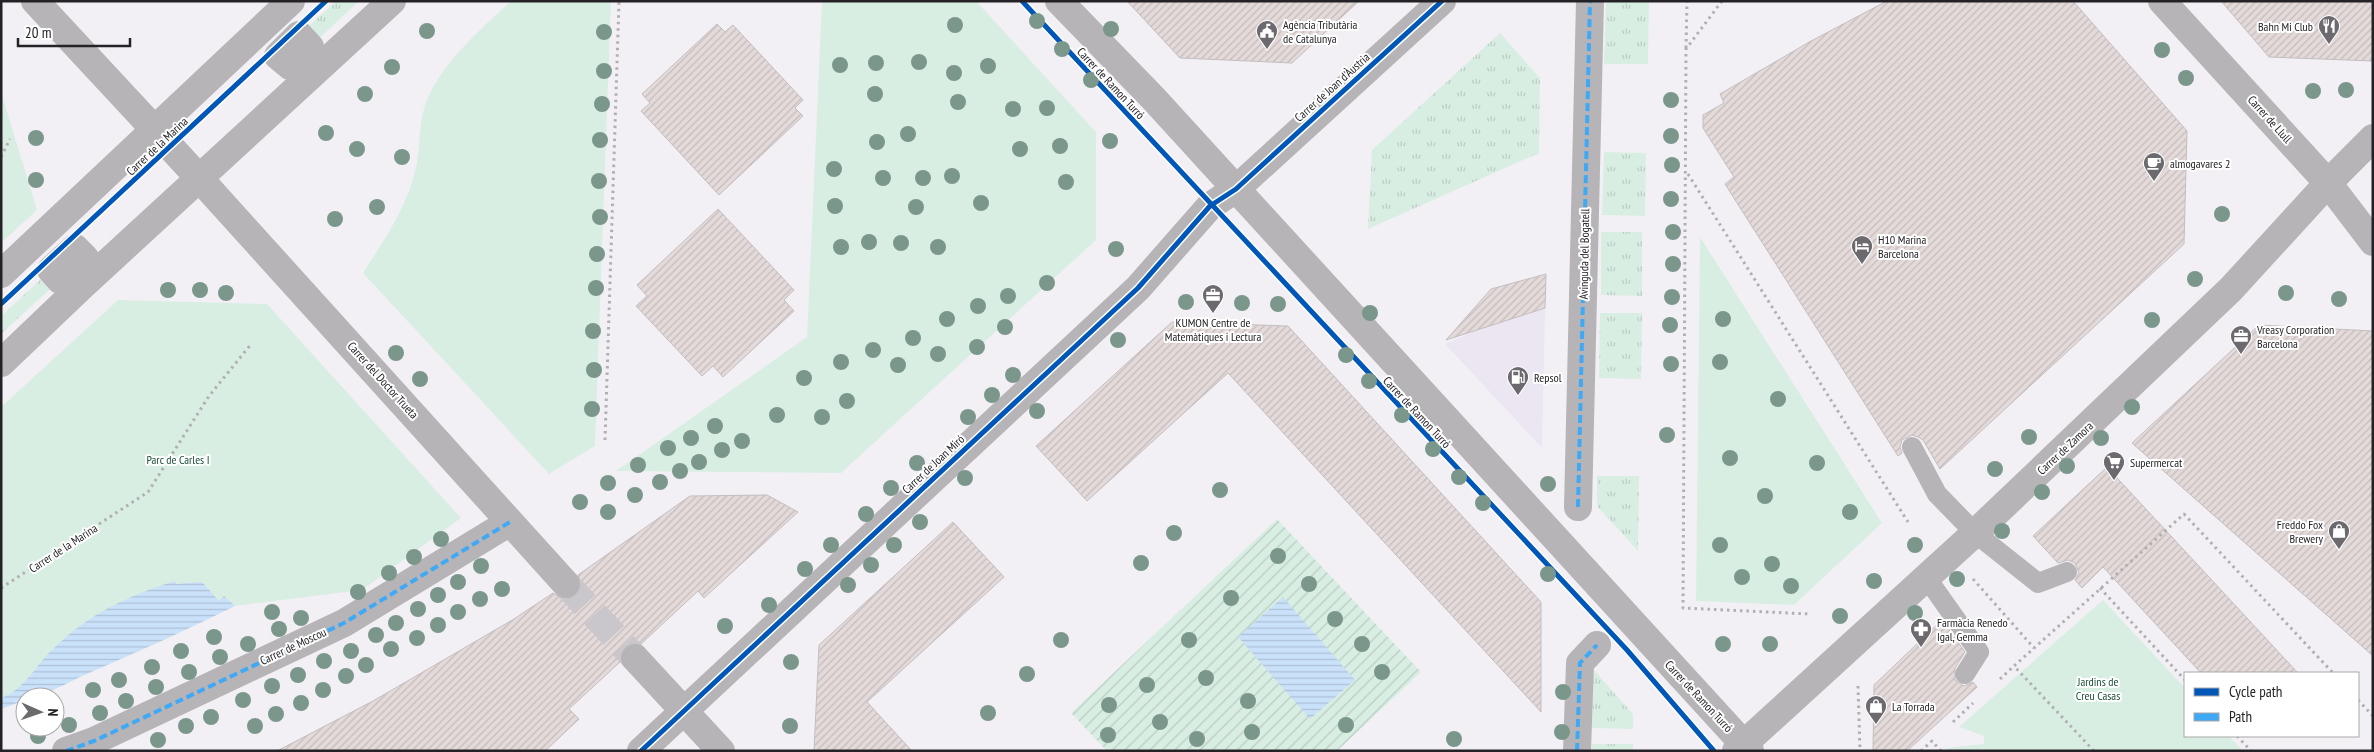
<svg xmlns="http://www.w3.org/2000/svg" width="2374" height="752" font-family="'PT Sans Narrow',sans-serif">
<defs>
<pattern id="grass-tufts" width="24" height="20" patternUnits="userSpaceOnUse" patternTransform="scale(1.25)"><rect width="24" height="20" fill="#d9eee3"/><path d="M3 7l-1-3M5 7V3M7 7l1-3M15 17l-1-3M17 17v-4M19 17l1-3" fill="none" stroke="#baccc3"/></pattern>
<pattern id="garden-furrows" width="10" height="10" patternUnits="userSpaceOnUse" patternTransform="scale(1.25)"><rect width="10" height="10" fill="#d9eee3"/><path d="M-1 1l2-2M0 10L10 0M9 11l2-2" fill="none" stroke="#baccc3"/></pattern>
<pattern id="water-rules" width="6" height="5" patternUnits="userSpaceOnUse" patternTransform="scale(1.25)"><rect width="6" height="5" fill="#cae1fa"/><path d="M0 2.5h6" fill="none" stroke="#adc1d6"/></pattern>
<pattern id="building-hatch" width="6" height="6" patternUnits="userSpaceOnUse" patternTransform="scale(1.25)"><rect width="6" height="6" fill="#e5dada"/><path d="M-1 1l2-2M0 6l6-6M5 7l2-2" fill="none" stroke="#c4bbbb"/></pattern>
</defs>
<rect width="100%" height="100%" fill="#f3f0f5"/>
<path fill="#ece5f2" d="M1546 274 1545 308 1542 448 1445 344 1477 330 1472 317Z"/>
<path fill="url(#grass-tufts)" d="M336 1H359L310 47 299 35Z
M1606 1H1649L1648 64H1604Z
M1500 33 1540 78 1539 153 1368 229 1372 150Z
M1604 152 1646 153 1645 216 1602 215Z
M1601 232H1642V296L1601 295Z
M51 270 60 280 1 334V316Z
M1600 313H1642L1641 379 1599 378Z
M1597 476H1639L1638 551 1597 506Z
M1593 669 1633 714V729L1592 728Z
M1592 744H1633V751H1592Z"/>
<path fill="#d9eee3" d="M511 1H611L595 446 549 474 363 273C384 240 408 206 416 167 421 145 418 121 427 100 444 60 480 30 511 1Z
M822 1H976L1096 132V240L841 473 616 471 807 337Z
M1 92 37 210 1 243Z
M1700 237 1882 523 1794 605 1696 601Z
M118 300 267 304 461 518 362 590 235 606 166 639 62 685 32 697H25V700L1 709V407Z
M2103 600 2185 688V736H2229L2243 751H1949L1947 748 1984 744V736L1959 727Z"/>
<path fill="url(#garden-furrows)" d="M1277 519 1421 672 1337 751H1107L1071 713Z"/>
<path fill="url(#water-rules)" d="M175 581 176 584 202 582 219 601 224 596 235 606C184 631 133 654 82 676 65 684 44 697 25 697V700L1 709V698C24 690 36 665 53 649 88 614 128 596 175 581Z
M1283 597 1355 680 1310 719 1238 637Z"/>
<path fill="url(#building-hatch)" stroke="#c2bec0" d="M1127 1H1359L1292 63 1180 58Z
M1887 1H2073L2187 131 2184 244 1940 469 1923 440 1918 437 1912 435 1902 440 1900 447 1902 453 1898 456 1725 184 1734 177 1703 128V115L1724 103 1720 94 1811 41Z
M2221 1H2373V61L2269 57Z
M717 24 725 32 733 25 803 100 795 108 803 116 719 195 641 111 650 103 642 94Z
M718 209 794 290 784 300 794 311 723 377 713 366 702 376 636 306 647 296 637 285Z
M1546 274 1545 308 1446 340 1491 289Z
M1172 322 1288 326 1541 602V712L1228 373 1087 501 1036 446Z
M2259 325 2373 331V656L2132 443Z
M2107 467 2298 673H2201L2103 567 2082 588 2075 580 2079 573 2075 563 2068 560 2058 563 2033 536Z
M767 495 798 512 704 598 698 591 641 644 632 643 624 647 620 654V662L569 709 579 719 545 751H277L373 701 514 619 553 593 562 599H570L576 596 581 588 578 575 690 496Z
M953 522 1004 577 867 702 912 751H814L819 645Z
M1942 620 1965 652 1955 668V680L1964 686 1973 682 1977 687 1907 751H1873L1874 685Z"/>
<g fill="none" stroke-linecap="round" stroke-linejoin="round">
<path stroke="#cac7cc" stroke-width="28" stroke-dasharray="28 14" stroke-linecap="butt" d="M566 584 635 658"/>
<path stroke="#b0afb1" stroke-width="3" stroke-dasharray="2.5 4" stroke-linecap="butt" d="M1722 1 1686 49 1683 608 1810 614
M1686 48 1687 1
M1 157 10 139
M1688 174 1908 522
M605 440 619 1
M1973 579 2034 648
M1 588 148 492 209 396 252 343
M2100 588 2185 680
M2000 679 2014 666
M1858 686 1860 751
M2358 700 2373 716
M1953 722 1973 703
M2237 736 2251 751
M1921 751 1932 741 1941 751
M2094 751 2014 666 2184 514 2333 673"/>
<path stroke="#b7b4b7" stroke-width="20" d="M1912 447 1937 494 1975 533 2038 583 2067 572
M1926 577 1979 652 1965 674"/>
<path stroke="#b7b4b7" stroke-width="28" d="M35 1 154 129
M1059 1 1153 98 1750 751
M299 35 310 47 290 66 278 56Z
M199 178 566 584
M75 248 85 258 60 280 51 270Z
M1578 507 1590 1
M635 658 721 751
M66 751 94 741 344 623 510 522
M641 751 1138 288 1210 206 1236 189 1442 1
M1577 751 1580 663 1597 645
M1736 751 1975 533 2231 289 2328 183 2373 138"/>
<path stroke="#b6b4b7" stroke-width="28" d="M2162 1 2328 183 2373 242
M154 129 199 178
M1 274 291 1
M1 363 83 285 392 1"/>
<path stroke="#3fa9f5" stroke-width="4" stroke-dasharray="8 4" stroke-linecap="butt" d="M1578 507 1590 1
M66 751 94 741 344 623 510 522
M1577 751 1580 663 1597 645"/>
<g stroke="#fff" stroke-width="8">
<path id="cycleway" d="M1022 1 1627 650 1714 751
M1 304 326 1
M641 751 1138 288 1210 206 1236 189 1442 1"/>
</g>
<use href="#cycleway" stroke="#0057b8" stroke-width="5"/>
</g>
<g fill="#7b978c">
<circle cx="1037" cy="21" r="8"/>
<circle cx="955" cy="25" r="8"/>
<circle cx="1111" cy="29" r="8"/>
<circle cx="427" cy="31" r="8"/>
<circle cx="604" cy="32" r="8"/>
<circle cx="1062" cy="49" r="8"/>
<circle cx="2162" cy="50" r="8"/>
<circle cx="919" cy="62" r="8"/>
<circle cx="876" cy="63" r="8"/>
<circle cx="840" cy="65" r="8"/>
<circle cx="988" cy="66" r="8"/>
<circle cx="392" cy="67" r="8"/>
<circle cx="604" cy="71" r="8"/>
<circle cx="954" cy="73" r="8"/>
<circle cx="2186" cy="78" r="8"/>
<circle cx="1091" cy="80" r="8"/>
<circle cx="2346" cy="90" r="8"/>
<circle cx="2313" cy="91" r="8"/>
<circle cx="365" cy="94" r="8"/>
<circle cx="875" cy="94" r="8"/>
<circle cx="1671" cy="100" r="8"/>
<circle cx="958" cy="102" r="8"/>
<circle cx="602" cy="104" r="8"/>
<circle cx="1047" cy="108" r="8"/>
<circle cx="1013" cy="109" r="8"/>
<circle cx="326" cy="133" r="8"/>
<circle cx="908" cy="134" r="8"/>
<circle cx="1671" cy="136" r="8"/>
<circle cx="36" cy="138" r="8"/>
<circle cx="600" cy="140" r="8"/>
<circle cx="1110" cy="141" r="8"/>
<circle cx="877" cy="142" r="8"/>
<circle cx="1060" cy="146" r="8"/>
<circle cx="357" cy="149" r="8"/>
<circle cx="1020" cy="149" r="8"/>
<circle cx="402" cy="157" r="8"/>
<circle cx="1672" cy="165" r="8"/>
<circle cx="834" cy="169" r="8"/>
<circle cx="952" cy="176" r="8"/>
<circle cx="883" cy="178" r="8"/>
<circle cx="923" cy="178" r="8"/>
<circle cx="36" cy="180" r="8"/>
<circle cx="599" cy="181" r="8"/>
<circle cx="1066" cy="182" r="8"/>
<circle cx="1671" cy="199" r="8"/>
<circle cx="981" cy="203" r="8"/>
<circle cx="835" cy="206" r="8"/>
<circle cx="377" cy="207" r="8"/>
<circle cx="916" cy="207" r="8"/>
<circle cx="2222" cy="214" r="8"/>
<circle cx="600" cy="217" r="8"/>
<circle cx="335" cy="219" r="8"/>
<circle cx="1673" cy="232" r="8"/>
<circle cx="869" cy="242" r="8"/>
<circle cx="901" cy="243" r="8"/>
<circle cx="841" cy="247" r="8"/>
<circle cx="938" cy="247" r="8"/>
<circle cx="1116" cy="249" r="8"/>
<circle cx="597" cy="254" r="8"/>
<circle cx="1673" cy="264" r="8"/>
<circle cx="2195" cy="279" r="8"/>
<circle cx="1047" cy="283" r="8"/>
<circle cx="596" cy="288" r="8"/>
<circle cx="168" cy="290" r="8"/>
<circle cx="200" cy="290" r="8"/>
<circle cx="226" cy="293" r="8"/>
<circle cx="2286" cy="293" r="8"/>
<circle cx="1008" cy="296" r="8"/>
<circle cx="1672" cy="297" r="8"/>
<circle cx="2339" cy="299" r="8"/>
<circle cx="1186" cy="302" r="8"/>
<circle cx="1242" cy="303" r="8"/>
<circle cx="1278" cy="304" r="8"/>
<circle cx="978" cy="306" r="8"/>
<circle cx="1370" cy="313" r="8"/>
<circle cx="947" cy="319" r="8"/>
<circle cx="1723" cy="319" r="8"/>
<circle cx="2152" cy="320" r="8"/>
<circle cx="1670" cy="325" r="8"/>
<circle cx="1005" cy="327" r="8"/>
<circle cx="593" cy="331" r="8"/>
<circle cx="913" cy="338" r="8"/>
<circle cx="1118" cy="340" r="8"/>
<circle cx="977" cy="347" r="8"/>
<circle cx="873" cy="350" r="8"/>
<circle cx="396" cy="353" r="8"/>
<circle cx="938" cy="354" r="8"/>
<circle cx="1346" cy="355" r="8"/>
<circle cx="841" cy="362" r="8"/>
<circle cx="1720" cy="362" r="8"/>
<circle cx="1671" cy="364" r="8"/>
<circle cx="898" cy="365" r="8"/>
<circle cx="594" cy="370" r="8"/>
<circle cx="1013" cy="375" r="8"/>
<circle cx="804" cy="378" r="8"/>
<circle cx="420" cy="379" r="8"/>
<circle cx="1369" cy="381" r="8"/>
<circle cx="992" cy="395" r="8"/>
<circle cx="1778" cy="399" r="8"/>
<circle cx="847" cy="401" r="8"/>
<circle cx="2132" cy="407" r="8"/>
<circle cx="592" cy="409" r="8"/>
<circle cx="1037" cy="411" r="8"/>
<circle cx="777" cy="415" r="8"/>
<circle cx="1402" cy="415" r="8"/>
<circle cx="822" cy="417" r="8"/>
<circle cx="968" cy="417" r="8"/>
<circle cx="715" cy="426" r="8"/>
<circle cx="1667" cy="435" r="8"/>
<circle cx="2029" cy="437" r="8"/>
<circle cx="691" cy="438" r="8"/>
<circle cx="2101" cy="438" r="8"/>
<circle cx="742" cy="441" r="8"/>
<circle cx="668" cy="448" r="8"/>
<circle cx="1433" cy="449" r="8"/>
<circle cx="722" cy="450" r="8"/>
<circle cx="1730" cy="458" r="8"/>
<circle cx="699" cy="462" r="8"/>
<circle cx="917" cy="463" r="8"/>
<circle cx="1817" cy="463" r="8"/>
<circle cx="638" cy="465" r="8"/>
<circle cx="2067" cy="466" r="8"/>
<circle cx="1995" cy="469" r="8"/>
<circle cx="680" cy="471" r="8"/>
<circle cx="1459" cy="477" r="8"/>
<circle cx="965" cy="478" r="8"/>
<circle cx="660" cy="482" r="8"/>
<circle cx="608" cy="483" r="8"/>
<circle cx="1548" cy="484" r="8"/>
<circle cx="891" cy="488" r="8"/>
<circle cx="1220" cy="490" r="8"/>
<circle cx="2042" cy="492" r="8"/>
<circle cx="635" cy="495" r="8"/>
<circle cx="1765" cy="496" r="8"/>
<circle cx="580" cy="502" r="8"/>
<circle cx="1483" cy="503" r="8"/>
<circle cx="608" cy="512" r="8"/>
<circle cx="1850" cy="512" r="8"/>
<circle cx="866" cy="514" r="8"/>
<circle cx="920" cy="522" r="8"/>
<circle cx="2002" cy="531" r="8"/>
<circle cx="1174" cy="533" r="8"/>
<circle cx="441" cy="539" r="8"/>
<circle cx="831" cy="545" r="8"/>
<circle cx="894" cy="545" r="8"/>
<circle cx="1720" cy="545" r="8"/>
<circle cx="1915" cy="545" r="8"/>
<circle cx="1278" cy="556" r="8"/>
<circle cx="414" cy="557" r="8"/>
<circle cx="1141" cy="563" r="8"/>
<circle cx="1772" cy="564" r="8"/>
<circle cx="871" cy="565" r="8"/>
<circle cx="481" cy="566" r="8"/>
<circle cx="805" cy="569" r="8"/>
<circle cx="389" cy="573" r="8"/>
<circle cx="1548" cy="574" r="8"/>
<circle cx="1742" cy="577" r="8"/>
<circle cx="1957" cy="579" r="8"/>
<circle cx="1874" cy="581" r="8"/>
<circle cx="458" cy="582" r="8"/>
<circle cx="1309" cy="584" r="8"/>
<circle cx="848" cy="585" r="8"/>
<circle cx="1791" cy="586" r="8"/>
<circle cx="502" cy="589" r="8"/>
<circle cx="358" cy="592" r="8"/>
<circle cx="438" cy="595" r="8"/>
<circle cx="1231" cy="598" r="8"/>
<circle cx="480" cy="599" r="8"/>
<circle cx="769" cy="605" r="8"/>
<circle cx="418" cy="609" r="8"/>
<circle cx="272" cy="612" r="8"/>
<circle cx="458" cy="612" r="8"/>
<circle cx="1915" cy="613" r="8"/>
<circle cx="1840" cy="616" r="8"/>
<circle cx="301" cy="618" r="8"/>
<circle cx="1335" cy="619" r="8"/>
<circle cx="396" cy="623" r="8"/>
<circle cx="438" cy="625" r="8"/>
<circle cx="725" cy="626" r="8"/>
<circle cx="279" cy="629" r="8"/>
<circle cx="376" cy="635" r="8"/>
<circle cx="214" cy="637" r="8"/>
<circle cx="417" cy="638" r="8"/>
<circle cx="1061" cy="640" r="8"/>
<circle cx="1189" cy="640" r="8"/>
<circle cx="248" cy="644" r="8"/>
<circle cx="1362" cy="644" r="8"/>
<circle cx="1723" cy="644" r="8"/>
<circle cx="1770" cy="644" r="8"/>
<circle cx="391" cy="649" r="8"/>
<circle cx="181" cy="651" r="8"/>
<circle cx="351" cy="651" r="8"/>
<circle cx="220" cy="657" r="8"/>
<circle cx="324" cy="661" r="8"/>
<circle cx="791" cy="662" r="8"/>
<circle cx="366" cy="665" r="8"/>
<circle cx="152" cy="667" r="8"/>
<circle cx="189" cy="672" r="8"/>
<circle cx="1382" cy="672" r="8"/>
<circle cx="1027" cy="674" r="8"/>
<circle cx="298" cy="675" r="8"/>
<circle cx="346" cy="676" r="8"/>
<circle cx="1206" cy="678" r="8"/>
<circle cx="119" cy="680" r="8"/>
<circle cx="1147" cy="685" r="8"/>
<circle cx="272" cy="686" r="8"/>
<circle cx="156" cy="687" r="8"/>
<circle cx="93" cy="690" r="8"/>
<circle cx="323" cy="690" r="8"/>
<circle cx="1563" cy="692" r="8"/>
<circle cx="243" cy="700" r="8"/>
<circle cx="126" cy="701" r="8"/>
<circle cx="1248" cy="701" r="8"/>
<circle cx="301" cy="703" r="8"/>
<circle cx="1109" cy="705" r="8"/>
<circle cx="100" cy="713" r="8"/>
<circle cx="988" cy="713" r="8"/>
<circle cx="276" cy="714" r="8"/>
<circle cx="211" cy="717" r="8"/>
<circle cx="1160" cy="722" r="8"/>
<circle cx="69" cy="725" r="8"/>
<circle cx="1346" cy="725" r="8"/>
<circle cx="186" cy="726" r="8"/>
<circle cx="255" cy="726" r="8"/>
<circle cx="790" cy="726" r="8"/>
<circle cx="1252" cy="732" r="8"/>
<circle cx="1562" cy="732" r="8"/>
<circle cx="1108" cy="735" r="8"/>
<circle cx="38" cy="736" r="8"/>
<circle cx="1197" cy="739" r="8"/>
<circle cx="1454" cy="739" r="8"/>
<circle cx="158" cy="740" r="8"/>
</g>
<defs>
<g id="restaurant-pin" transform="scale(1.125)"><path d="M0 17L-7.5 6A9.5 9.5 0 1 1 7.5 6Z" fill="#6c6a6e" stroke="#fff"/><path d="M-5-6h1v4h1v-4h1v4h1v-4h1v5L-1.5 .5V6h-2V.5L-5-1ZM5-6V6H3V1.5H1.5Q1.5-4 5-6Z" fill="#fff"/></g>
<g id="civic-pin" transform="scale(1.125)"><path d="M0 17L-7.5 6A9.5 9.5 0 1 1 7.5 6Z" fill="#6c6a6e" stroke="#fff"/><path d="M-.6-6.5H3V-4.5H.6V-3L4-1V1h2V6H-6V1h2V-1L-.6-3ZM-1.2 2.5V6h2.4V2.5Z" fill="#fff"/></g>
<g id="cafe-pin" transform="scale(1.125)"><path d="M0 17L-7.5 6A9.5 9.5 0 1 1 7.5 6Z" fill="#6c6a6e" stroke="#fff"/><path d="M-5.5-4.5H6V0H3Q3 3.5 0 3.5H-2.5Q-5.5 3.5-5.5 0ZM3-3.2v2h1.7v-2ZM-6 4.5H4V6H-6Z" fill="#fff"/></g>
<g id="hotel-pin" transform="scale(1.125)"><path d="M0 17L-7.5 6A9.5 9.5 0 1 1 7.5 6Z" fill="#6c6a6e" stroke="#fff"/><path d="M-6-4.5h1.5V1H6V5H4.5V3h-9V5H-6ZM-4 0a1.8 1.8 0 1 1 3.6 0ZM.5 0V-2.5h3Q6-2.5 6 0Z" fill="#fff"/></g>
<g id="office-pin" transform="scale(1.125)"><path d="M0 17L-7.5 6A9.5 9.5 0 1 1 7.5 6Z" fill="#6c6a6e" stroke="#fff"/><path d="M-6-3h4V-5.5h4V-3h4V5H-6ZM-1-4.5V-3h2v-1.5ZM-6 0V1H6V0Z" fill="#fff"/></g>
<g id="fuel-pin" transform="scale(1.125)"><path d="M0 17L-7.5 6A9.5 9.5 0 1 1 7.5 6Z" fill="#6c6a6e" stroke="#fff"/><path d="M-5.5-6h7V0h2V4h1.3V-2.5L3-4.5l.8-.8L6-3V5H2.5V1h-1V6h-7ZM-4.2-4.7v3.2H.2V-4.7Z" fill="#fff"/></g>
<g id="supermarket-pin" transform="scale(1.125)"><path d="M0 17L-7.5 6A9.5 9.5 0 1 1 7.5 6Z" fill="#6c6a6e" stroke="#fff"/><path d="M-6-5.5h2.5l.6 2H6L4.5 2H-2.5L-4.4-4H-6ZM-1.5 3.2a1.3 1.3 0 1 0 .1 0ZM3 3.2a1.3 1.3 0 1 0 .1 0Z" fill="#fff"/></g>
<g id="shop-pin" transform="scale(1.125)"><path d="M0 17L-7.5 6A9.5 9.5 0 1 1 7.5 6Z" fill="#6c6a6e" stroke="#fff"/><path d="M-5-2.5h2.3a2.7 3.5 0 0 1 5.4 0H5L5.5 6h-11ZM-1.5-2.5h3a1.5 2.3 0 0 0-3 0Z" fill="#fff"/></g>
<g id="pharmacy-pin" transform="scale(1.125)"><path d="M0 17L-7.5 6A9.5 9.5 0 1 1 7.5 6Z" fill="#6c6a6e" stroke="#fff"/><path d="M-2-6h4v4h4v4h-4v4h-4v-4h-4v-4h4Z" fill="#fff"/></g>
</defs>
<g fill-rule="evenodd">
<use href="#restaurant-pin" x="2329" y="26"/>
<use href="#civic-pin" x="1267" y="31"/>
<use href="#cafe-pin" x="2154" y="163"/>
<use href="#hotel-pin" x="1862" y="246"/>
<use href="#office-pin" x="1213" y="295"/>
<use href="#office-pin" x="2241" y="336"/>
<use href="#fuel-pin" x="1518" y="377"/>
<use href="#supermarket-pin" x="2114" y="462"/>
<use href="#shop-pin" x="2339" y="531"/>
<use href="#pharmacy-pin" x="1921" y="629"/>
<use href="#shop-pin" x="1876" y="706"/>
</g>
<g text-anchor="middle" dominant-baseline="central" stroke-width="4" stroke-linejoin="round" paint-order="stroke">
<g font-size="12" fill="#242226" stroke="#fff" text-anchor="start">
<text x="1283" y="24">Agència Tributària<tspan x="1283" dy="14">de Catalunya</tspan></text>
<text x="2313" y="26" text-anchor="end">Bahn Mi Club</text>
<text x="2170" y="163">almogavares 2</text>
<text x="1878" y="239">H10 Marina<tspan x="1878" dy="14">Barcelona</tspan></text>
<text x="1213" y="322" text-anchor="middle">KUMON Centre de<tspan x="1213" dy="14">Matemàtiques i Lectura</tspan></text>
<text x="2257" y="329">Vreasy Corporation<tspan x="2257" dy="14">Barcelona</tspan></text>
<text x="1534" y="377">Repsol</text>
<text x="2130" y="462">Supermercat</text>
<text x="2323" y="524" text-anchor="end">Freddo Fox<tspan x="2323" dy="14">Brewery</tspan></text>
<text x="1937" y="622">Farmàcia Renedo<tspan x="1937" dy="14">Igal, Gemma</tspan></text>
<text x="1892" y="706">La Torrada</text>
</g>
<g font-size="12" fill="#242226" stroke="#fff">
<text transform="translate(1111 83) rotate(47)">Carrer de Ramon Turró</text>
<text transform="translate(1332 87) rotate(-42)">Carrer de Joan d'Àustria</text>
<text transform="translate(2270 119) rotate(48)">Carrer de Llull</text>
<text transform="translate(157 146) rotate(-43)">Carrer de la Marina</text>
<text transform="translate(1584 254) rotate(-89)">Avinguda del Bogatell</text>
<text transform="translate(383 380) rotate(48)">Carrer del Doctor Trueta</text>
<text transform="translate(1417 412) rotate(47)">Carrer de Ramon Turró</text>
<text transform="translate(2065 448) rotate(-43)">Carrer de Zamora</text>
<text transform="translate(933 464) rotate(-43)">Carrer de Joan Miró</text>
<text transform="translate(63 548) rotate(-33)">Carrer de la Marina</text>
<text transform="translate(293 646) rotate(-25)">Carrer de Moscou</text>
<text transform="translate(1699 696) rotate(47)">Carrer de Ramon Turró</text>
</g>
<g font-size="12" fill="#194e36" stroke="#fff">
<text x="178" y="459">Parc de Carles I</text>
<text x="2098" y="681">Jardins de<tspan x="2098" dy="14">Creu Casas</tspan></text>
</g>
</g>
<rect width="2374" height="752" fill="none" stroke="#242226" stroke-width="5"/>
<rect x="2184" y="672" width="175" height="65" fill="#ffffff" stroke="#a7a7a8"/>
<rect x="2194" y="688" width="25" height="8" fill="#0057b8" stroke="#a7a7a8"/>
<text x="2229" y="697" font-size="15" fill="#242226">Cycle path</text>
<rect x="2194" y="713" width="25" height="8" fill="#3fa9f5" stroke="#a7a7a8"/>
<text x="2229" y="722" font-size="15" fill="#242226">Path</text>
<g transform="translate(40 712) rotate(92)"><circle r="24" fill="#ffffff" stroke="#a7a7a8"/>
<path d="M0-4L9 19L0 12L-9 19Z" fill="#6c6a6e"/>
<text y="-8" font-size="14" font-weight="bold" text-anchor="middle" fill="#242226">N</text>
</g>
<path d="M18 38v8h112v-8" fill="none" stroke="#242226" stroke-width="2.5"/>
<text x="25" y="38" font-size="15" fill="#242226" stroke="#ffffff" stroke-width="4" paint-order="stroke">20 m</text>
</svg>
